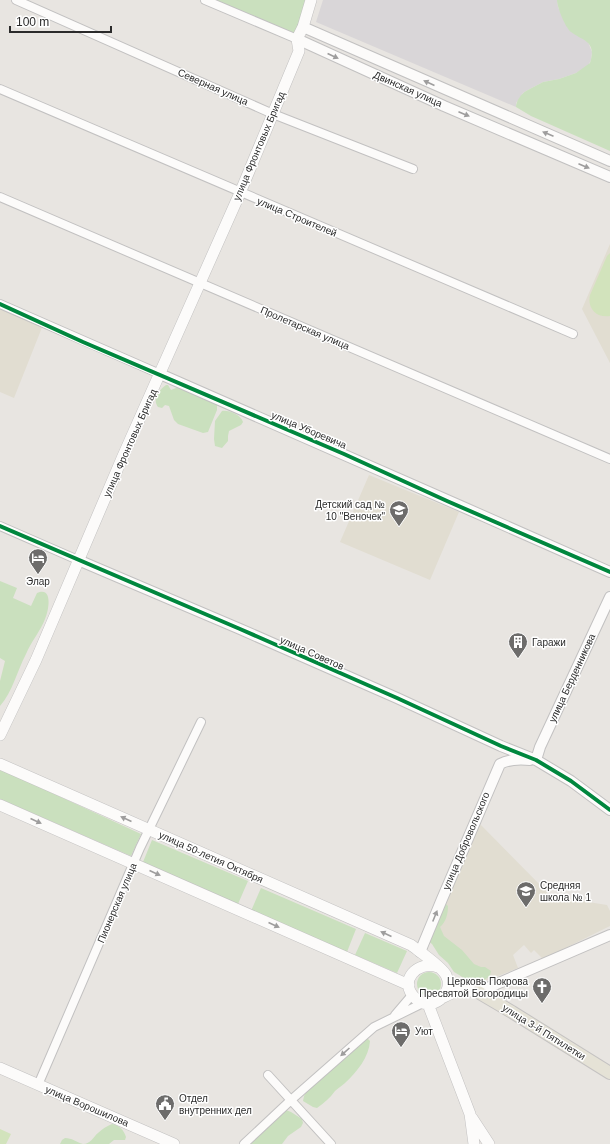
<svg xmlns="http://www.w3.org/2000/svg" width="610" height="1144" font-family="Arial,sans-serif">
<rect width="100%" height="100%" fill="#e8e5e1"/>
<path fill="#d9d6d8" d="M323 0H557L558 7 568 28 588 42 592 52 591 60 588 66 576 73 559 79 543 82 526 91 523 93 516 103V107L316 22Z"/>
<path fill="#e1ddd1" d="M610 244V363L582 309Z
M0 307 43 325 14 398 0 392Z
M369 475 459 512 430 580 340 542Z
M480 824 551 896 607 905 610 911V926L543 959 534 950 531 953 524 945 513 955 518 968 470 987 429 939Z"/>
<path fill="#cae0be" d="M215 0H309L295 35 215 1Z
M557 0H610V151L531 116 516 107C516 101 521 94 526 91L543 82 559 79 576 73 590 63C597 41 583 41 571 32 565 27 557 7 557 0Z
M166 385H168L171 390 176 388H181L217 404V410L208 432 203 433 178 424 174 420 169 406 165 405 162 408 158 407C152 399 159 390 166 385Z
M222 411C229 410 241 415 243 422L241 425 229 431 228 436V441L222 448 215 446 214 439 215 421Z
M0 581 17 588 13 598 31 606 37 593C53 586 49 610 45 619 41 630 31 642 26 654 17 671 13 691 0 706V681L5 661 0 658Z
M0 769 141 834 131 856 0 799Z
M152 840 248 881 238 904 143 862Z
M261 888 356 929 347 952 251 911Z
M445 903 448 906C448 914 446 922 440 927L444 936 462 950 474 964 481 967H485L491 971 490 976 484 980 479 985 471 982 454 972 448 963 439 955 432 944 428 941Z
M365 933 407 951 397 973 355 955Z
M417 984a12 12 0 1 1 24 0a12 12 0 1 1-24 0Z
M364 1039H368L370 1041C369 1057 357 1072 345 1083 342 1086 338 1088 335 1091 330 1098 324 1103 317 1108L313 1107 303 1101 304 1096 308 1089Z
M286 1110 291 1112 302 1119 303 1123 301 1127 288 1136 282 1144H251L257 1136 284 1111Z
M112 1124C119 1125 124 1130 126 1137L125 1140H114L109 1144H60L62 1140 65 1138C72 1138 76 1142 83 1144 91 1144 93 1137 98 1133 102 1129 107 1126 112 1124Z"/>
<path fill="#d2e3bc" d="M610 253V316C596 318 587 308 590 295L607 256Z
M0 1129 11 1134 6 1144H0Z"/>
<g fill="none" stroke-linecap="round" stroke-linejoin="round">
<g stroke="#c2c1c1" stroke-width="10">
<path id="minor" d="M16 0 273 114 413 169
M205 0 297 39
M0 89 573 334
M0 197 610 459
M0 304 160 374
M0 526 78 560
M395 1015 412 995
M268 1075 331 1144
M38 1085 140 848 201 722
M244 1144 291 1100 374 1027 423 1003"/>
</g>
<g stroke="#c2c1c1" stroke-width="12">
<path id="tertiary" d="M303 27 610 161
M297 39 444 106 610 177
M160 374C311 439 460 506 610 572
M78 560 240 629 397 698 501 746 536 760 571 781 610 810
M536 760 540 747 610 597
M420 952 442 899 500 764C509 759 520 759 530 760
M478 992 610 935"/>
</g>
<g stroke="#c2c1c1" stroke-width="12">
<path id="secondary" d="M0 735 36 660 123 456 240 193 299 51 297 39 303 27 311 0
M0 764 411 945C420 952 441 966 446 975 456 994 430 1014 415 998 398 981 417 960 438 967
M0 805 409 985
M444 997C459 989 462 990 478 992
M428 1004 470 1114 474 1144
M0 1068 174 1144
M472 1118 489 1144"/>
</g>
<g stroke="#c5c3c2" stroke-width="14">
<path id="primary" d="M478 992 512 1012 610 1073"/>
</g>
<use href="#minor" stroke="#fcfbfa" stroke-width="8"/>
<use href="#tertiary" stroke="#fcfbfa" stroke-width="10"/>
<use href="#secondary" stroke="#fcfbfa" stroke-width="11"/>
<use href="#primary" stroke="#e5e2d6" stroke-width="12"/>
<g stroke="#fff" stroke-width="6">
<path id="cycleway" d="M0 304 83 342 344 454 447 501 610 572
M0 526 240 629 397 698 501 746 536 760 571 781 610 810"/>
</g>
<use href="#cycleway" stroke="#00873e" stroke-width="4"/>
</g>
<defs><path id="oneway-solid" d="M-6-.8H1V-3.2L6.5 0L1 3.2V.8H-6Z"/></defs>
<g fill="#9e9d9d">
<use href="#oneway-solid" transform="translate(333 56) rotate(25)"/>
<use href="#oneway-solid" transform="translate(429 83) rotate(-156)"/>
<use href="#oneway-solid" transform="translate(464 114) rotate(23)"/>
<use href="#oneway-solid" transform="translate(548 134) rotate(-157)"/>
<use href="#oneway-solid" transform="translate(584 166) rotate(23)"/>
<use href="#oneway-solid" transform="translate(126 819) rotate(-156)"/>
<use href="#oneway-solid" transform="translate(36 821) rotate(24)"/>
<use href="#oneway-solid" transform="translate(155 873) rotate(24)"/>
<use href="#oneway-solid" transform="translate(435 916) rotate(-68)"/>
<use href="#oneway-solid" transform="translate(274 925) rotate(24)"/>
<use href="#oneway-solid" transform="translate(386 934) rotate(-156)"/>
<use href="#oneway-solid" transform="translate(345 1052) rotate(138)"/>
</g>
<defs>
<g id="school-pin" transform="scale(1)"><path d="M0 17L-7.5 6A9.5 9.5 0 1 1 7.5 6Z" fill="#6d6c6b" stroke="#fff"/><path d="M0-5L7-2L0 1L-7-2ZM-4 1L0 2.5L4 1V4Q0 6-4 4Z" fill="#fff"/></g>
<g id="hotel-pin" transform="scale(1)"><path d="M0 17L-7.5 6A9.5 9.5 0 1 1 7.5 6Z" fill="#6d6c6b" stroke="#fff"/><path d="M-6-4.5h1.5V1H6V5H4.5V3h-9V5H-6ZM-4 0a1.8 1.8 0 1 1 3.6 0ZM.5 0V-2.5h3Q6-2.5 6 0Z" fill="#fff"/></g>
<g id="building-pin" transform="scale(1)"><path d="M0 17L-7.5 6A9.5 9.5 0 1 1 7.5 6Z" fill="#6d6c6b" stroke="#fff"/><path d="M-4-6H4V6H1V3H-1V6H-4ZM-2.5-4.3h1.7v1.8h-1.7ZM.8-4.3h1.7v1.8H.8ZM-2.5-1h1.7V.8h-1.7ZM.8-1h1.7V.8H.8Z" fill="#fff"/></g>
<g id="church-pin" transform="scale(1)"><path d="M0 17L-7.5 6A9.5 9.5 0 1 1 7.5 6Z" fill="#6d6c6b" stroke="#fff"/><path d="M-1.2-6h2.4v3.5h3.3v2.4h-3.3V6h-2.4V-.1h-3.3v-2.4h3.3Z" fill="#fff"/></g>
<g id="civic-pin" transform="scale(1)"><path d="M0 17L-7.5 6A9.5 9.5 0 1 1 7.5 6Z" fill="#6d6c6b" stroke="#fff"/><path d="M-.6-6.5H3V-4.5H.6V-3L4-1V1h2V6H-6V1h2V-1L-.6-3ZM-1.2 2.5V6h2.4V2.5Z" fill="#fff"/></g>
</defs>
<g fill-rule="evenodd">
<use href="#school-pin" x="399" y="510"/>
<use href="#hotel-pin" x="38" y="558"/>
<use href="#building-pin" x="518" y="642"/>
<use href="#school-pin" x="526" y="891"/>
<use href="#church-pin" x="542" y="987"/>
<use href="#hotel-pin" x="401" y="1031"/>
<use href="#civic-pin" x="165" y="1104"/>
</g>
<g text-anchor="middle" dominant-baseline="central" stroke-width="3" stroke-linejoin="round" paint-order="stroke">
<g font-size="10" fill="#2b2b2b" stroke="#fff">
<text transform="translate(213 87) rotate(24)">Северная улица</text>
<text transform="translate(408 89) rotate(24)">Двинская улица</text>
<text transform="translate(259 146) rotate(-67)">улица Фронтовых Бригад</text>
<text transform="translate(297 217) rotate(23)">улица Строителей</text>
<text transform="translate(305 328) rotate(23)">Пролетарская улица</text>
<text transform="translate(309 430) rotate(23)">улица Уборевича</text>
<text transform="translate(130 443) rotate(-66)">улица Фронтовых Бригад</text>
<text transform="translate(312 653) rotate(24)">улица Советов</text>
<text transform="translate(572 678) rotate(-65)">улица Берденникова</text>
<text transform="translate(466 841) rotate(-67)">улица Добровольского</text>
<text transform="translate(211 857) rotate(24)">улица 50-летия Октября</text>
<text transform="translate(117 903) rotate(-67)">Пионерская улица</text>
<text transform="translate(544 1032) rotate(32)">улица 3-й Пятилетки</text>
<text transform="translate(87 1106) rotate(23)">улица Ворошилова</text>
</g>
<g font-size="10" fill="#2b2b2b" stroke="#fff" text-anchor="start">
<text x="385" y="504" text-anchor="end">Детский сад №<tspan x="385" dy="12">10 "Веночек"</tspan></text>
<text x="38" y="581" text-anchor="middle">Элар</text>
<text x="532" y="642">Гаражи</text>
<text x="540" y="885">Средняя<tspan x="540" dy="12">школа № 1</tspan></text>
<text x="528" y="981" text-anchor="end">Церковь Покрова<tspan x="528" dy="12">Пресвятой Богородицы</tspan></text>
<text x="415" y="1031">Уют</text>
<text x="179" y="1098">Отдел<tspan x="179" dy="12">внутренних дел</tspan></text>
</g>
</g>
<path d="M10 26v6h101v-6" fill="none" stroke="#2b2b2b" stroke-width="2"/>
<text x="16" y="26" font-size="12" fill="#2b2b2b" stroke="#ffffff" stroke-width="3" paint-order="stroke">100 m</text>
</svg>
